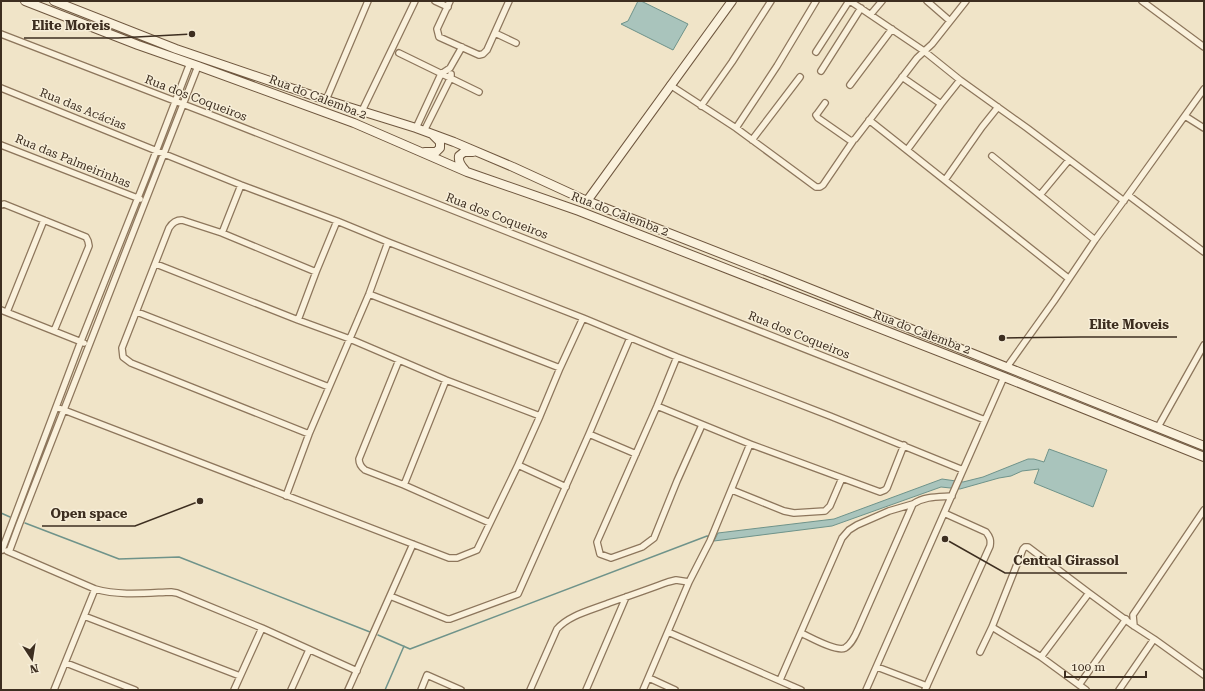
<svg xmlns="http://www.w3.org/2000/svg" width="1205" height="691" font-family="'Roboto Serif',serif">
<rect width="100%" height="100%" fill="#f0e4c8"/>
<path fill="#a9c4bc" stroke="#6f938a" d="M638 1H641L688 24 673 50 621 24 628 21Z
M1049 449 1107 470 1093 507 1034 483 1039 469 1022 471 1011 476 999 478 960 489 941 487 832 526 714 541 718 533 834 519 942 479 963 482 983 477 1028 459H1034L1044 462Z"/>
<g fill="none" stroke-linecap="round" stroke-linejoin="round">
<path stroke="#6f938a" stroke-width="1.5" d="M1 513 10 517
M25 523 119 559 179 557 370 632
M378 635 410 649 707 536 715 537
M385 690 404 646"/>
<g stroke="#8d765c" stroke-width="8">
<path id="street" d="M435 1 448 7
M450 1 437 29 439 37 479 55 483 54 487 50 509 1
M850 1 924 51 960 80 1027 128 1124 201
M927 1 950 21
M1142 1 1204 47
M871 14 882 1
M495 33 516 43
M1 34 219 118 985 420
M816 52 849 1
M399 53 479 92
M821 71 861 8
M902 77 941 104
M670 85 736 128 816 187H820L823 185 853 141
M850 85 892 29
M1 88 241 185 337 221 388 242 583 318 677 357 830 416 963 470
M326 100 368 1
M825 103 817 114 816 115 818 118 851 141 855 139 917 58 932 44 966 1
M701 106 732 62 771 1
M362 111 415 1
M1185 116 1204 128
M869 120 1068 278
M416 128 441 74 450 68 462 47
M736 128 777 66 816 1
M424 131 451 77V74
M752 140 800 77
M1 145 140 199
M907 150 941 104 960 80
M992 156 1095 240
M945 180 982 127 998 107
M1040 195 1069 160
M1128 195 1204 252
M1 205 4 204 86 237 88 241 89 246 54 331
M222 233 241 185
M156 264 298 320 350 339 446 380 540 416
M369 294 560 368
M1 310 84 343
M7 312 44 220
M137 312 329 387
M298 320 316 272 337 221
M677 357 657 406 597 542 600 554 611 558 642 547 654 538 677 481 702 425
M399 360 359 459C359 464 361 467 365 470L404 485 490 523
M1007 367 1054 301 1095 240 1128 195 1204 89
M657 406 750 444 880 492 885 490 887 488 904 445
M56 407 449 558H457L477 550 518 465 540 416 560 368 583 318
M1158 427 1204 345
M309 434 131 363 123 357 122 348 169 228C172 223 176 220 182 220L222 233 316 272
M589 434 636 454
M518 465 566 487
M404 485 446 380
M732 490 784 511 794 513 825 511 830 506 842 478
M286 496 309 434 369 294 388 242
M2 550 81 341 147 175 190 63
M7 551 95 589C120 596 146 593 171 592L177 593 262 628 357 671
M9 552 19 525 198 66
M390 596 447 619H450L518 594 589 434 630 338
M84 616 240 676
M1134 626 1133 615 1204 510
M992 627 1041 657 1086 690
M668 632 801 690
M801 633C810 637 836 652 845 648 852 644 856 634 859 627L913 504C925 496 938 497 952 496
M980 652 992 627 1023 549 1025 547H1028L1089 593 1134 626 1154 639 1204 675
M1041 657 1089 593
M66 663 135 690
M877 667 927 686
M649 678 675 690
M780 680 842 538 849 530 857 525 889 511 913 504
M1079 685 1126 619
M54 690 95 589
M234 690 262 628
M291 690 309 650
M348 690 413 544
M421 690 427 675 461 690
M530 690 557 629C569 615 592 610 609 603 629 596 649 589 668 582L676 580 689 582
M586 690 626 597
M643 690 689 582 710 541 750 444
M866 690 1004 377
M925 690 990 546C991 540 990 537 986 532L944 513
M1119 690 1154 639"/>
</g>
<g stroke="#6f573f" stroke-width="10">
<path id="secondary" d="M25 1 138 45 198 66 354 123 467 172 579 211 1004 377 1204 457
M54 1 176 49 326 100 416 128 454 142 513 167 587 201 781 277 1204 446
M425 152H436L440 148V142L433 135
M465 170C461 166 458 162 459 156L464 152H473
M587 201 732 1"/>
</g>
<use href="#street" stroke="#faf1dc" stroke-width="5.5"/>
<use href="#secondary" stroke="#faf1dc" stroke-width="8"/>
</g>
<g text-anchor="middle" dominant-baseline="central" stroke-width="3" stroke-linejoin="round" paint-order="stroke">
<g font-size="12" fill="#3d2e20" stroke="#f7eed8">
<text transform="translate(318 97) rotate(21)">Rua do Calemba 2</text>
<text transform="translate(196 98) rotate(21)">Rua dos Coqueiros</text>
<text transform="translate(83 109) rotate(22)">Rua das Acácias</text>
<text transform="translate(73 161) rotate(22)">Rua das Palmeirinhas</text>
<text transform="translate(620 214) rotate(21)">Rua do Calemba 2</text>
<text transform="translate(497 216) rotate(21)">Rua dos Coqueiros</text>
<text transform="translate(922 332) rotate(21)">Rua do Calemba 2</text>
<text transform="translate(799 335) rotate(22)">Rua dos Coqueiros</text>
</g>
</g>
<path fill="none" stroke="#3d2e20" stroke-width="1.5" d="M192 34L118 38H24M1002 338L1081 337H1177M200 501L135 526H42M945 539L1005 573H1127"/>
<g fill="#3d2e20" stroke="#f7eed8" stroke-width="1.5">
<circle cx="192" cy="34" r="4"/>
<circle cx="1002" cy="338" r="4"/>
<circle cx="200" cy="501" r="4"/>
<circle cx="945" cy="539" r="4"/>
</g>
<g font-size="13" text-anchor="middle" font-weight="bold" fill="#3d2e20" stroke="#f7eed8" stroke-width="3" stroke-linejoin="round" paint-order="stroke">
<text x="71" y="30">Elite Moreis</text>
<text x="1129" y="329">Elite Moveis</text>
<text x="89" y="518">Open space</text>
<text x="1066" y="565">Central Girassol</text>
</g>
<rect width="1205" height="691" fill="none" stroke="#3d2e20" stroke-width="4"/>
<g transform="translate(32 659) rotate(168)" stroke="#f7eed8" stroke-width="3" paint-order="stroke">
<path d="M0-3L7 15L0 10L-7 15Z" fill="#3d2e20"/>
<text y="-6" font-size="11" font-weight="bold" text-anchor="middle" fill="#3d2e20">N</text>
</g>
<path d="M1065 671v6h81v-6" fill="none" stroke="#3d2e20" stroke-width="2"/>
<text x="1071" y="671" font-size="12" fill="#3d2e20" stroke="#f7eed8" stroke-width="3" paint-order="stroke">100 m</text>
</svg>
